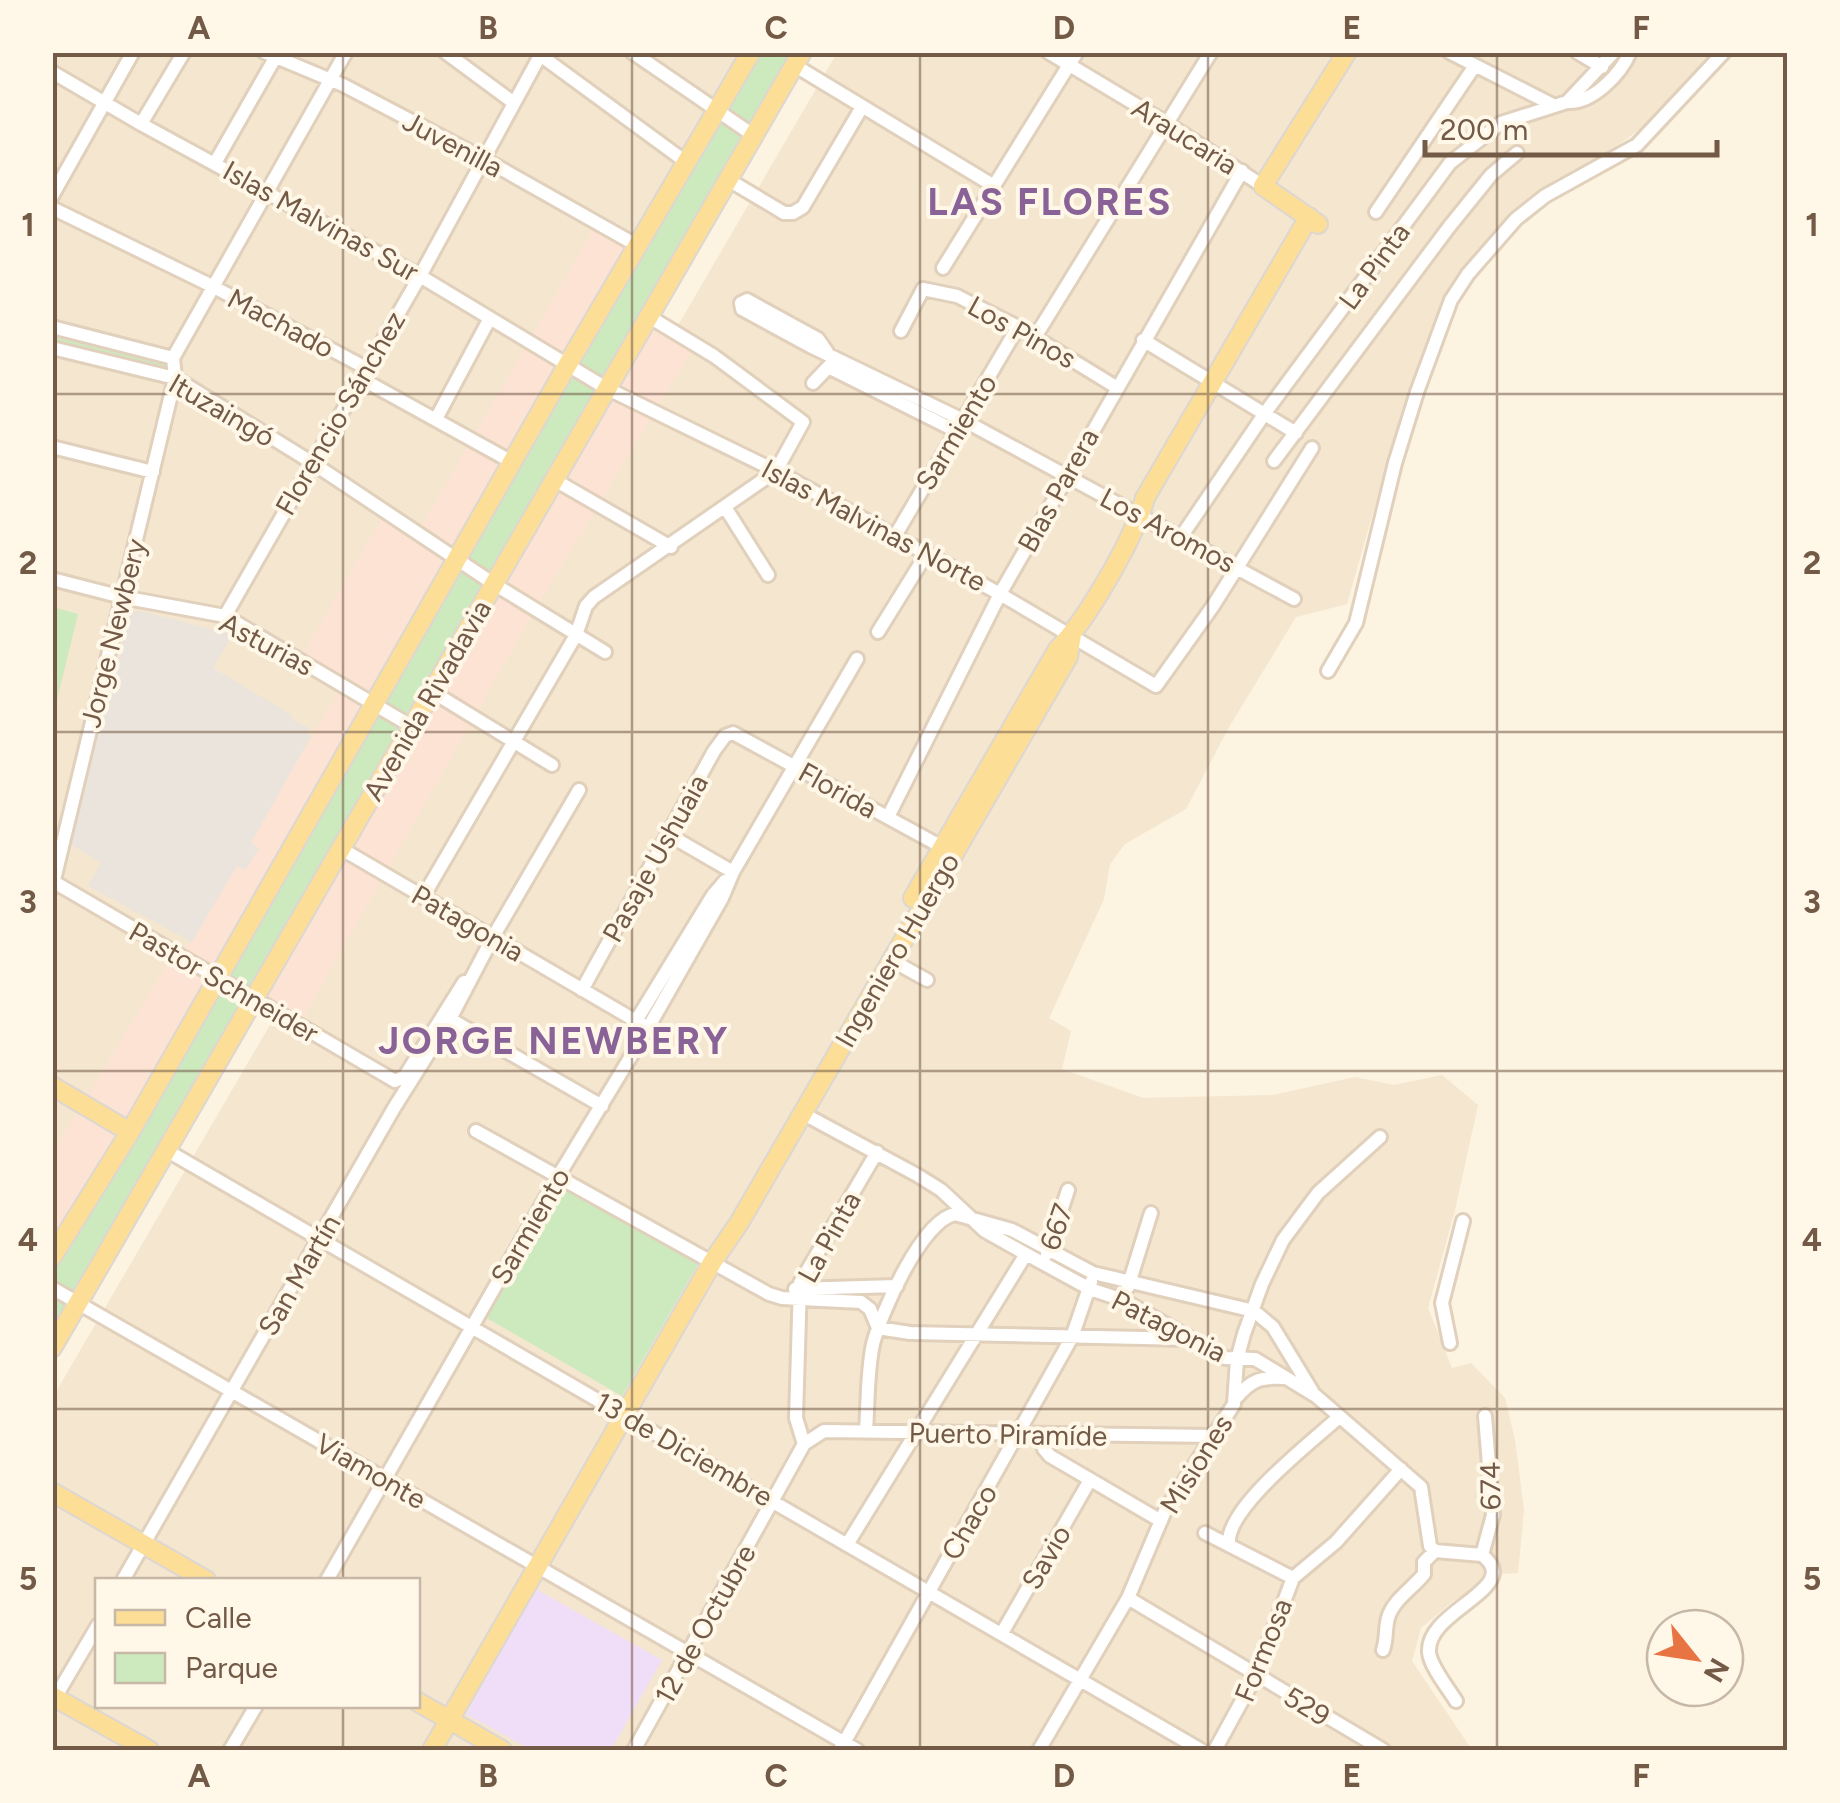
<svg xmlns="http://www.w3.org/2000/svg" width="1840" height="1803" font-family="Figtree,sans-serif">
<rect width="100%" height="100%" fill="#fcf3e0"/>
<path fill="#f4e6cf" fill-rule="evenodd" d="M53 53H739L368 689 53 1243Z
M837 53H1716L1659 115 1587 168 1539 194 1480 247 1448 295 1430 331 1404 404 1347 604 1296 617 1229 727 1186 809 1125 844 1110 864 1104 899 1049 1018 1071 1031 1062 1069 1143 1098 1273 1095 1355 1077 1394 1085 1442 1075 1478 1105 1455 1210 1428 1308 1452 1368 1471 1363 1505 1398 1515 1440 1524 1510 1518 1573 1483 1575V1584L1453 1601 1421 1628 1412 1661 1472 1750H53V1397ZM98 1580H418V1706H98Z"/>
<path fill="#fde3d4" d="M597 223 638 246 648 316 696 344 535 610 299 1026 217 980 53 1257V1152L174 953 192 942 342 685 299 660 386 511 418 532Z"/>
<path fill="#ebe4dc" d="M137 610 226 633 231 637 213 668 292 715 291 719 309 728 306 733 311 736 251 843 259 848 246 870 237 866 192 942 88 886 101 863 70 844 130 614Z"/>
<path fill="#f0def8" d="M536 1589 662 1660 611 1750H532L466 1714Z"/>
<path fill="#cdeabf" d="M751 53H802L53 1348V1257Z
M53 327 173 358 175 378 53 348Z
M53 607 78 614 53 716 52 607Z
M561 1185 698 1264 622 1396 485 1317Z"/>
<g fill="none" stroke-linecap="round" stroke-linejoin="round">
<g stroke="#e0d0bc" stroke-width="18">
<path id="minor" d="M264 52 343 85 484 159 638 246
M445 52 514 103
M632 52 753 135
M1048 52 1168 124 1263 186
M1449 52 1555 106
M1577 52 1602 67
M540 55 686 162
M794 65 994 186
M52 72 141 124 420 276 606 388 776 471 1000 594 1156 686 1213 606 1312 448
M1567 102C1592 104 1621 74 1630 52
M141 124 184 52
M215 163 275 58
M727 179 784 213H793L803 207 862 107
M52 196 133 52
M52 208 212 286 366 368
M1376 212 1474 67
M943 268 1077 52
M741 303 742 309 810 346 963 420 1294 599
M741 303 747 300 818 339 827 352
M52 327 173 358
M901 331 923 289 957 296 1018 327 1116 387
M1035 337 1211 52
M1143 340 1296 433
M52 348 175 378 311 462 494 584 605 652
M828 367 956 431
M360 378 512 462
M813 383 833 362
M436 419 490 318
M52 447 153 472
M1274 461 1449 227 1491 175 1517 153
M553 479 671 547
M725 507 768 575
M895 536 1018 327
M1181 537 1265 413 1450 163 1501 123 1567 102 1614 52
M52 579 122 597 225 616 411 726
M225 616 420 276 542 52
M878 632 927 553
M1328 671 1356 623 1395 463 1417 392 1451 300 1468 274 1516 219 1545 196 1637 145 1724 52
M431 691 552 765
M888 817 1000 594 1242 171
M669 835 733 872
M340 848 648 1028
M54 882 395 1081 405 1076 464 982
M52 888 175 378 173 358 346 52
M423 897 576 635 586 606 594 597 776 471 803 422 714 356 648 316
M891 960 927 980
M582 990 714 751 725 736 733 733 942 847
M450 1019 602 1106
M636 1021 713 895 725 881
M802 1113 917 1175 941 1190 985 1231 1026 1254 1090 1289 1123 1300 1225 1358 1255 1359 1316 1396 1421 1487 1430 1546 1435 1551 1482 1555C1525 1588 1426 1610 1429 1652 1430 1666 1448 1688 1456 1701
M476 1131 769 1294 782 1298 861 1302 870 1309 878 1328 910 1333 1189 1339
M166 1150 1201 1750
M1047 1254 1068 1190
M1128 1287 1151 1213
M52 1288 857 1750
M795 1289 897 1286
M1450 1343 1442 1303 1463 1221
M1237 1397C1252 1379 1262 1377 1284 1378
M866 1431C868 1403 867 1372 873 1344 881 1313 922 1220 955 1214L1012 1230 1093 1273 1254 1311 1273 1327 1312 1391
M1041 1435 1044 1449 1050 1456 1161 1521
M804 1444 796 1418 800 1283 877 1152
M1205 1533 1293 1578
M848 1543 1026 1254
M1229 1545C1224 1509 1313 1441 1339 1417
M1482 1555 1493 1515 1485 1416
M123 1580 394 1108 450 1019 493 937 579 790
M327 1580 559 1175 648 1028 722 898 733 872 857 659
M1128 1598 1383 1750
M1002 1633 1090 1480
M1383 1650C1387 1639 1385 1628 1388 1618 1393 1600 1413 1588 1424 1574V1562L1435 1551
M52 1703 98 1625
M230 1750 256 1706
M634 1750 804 1444 824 1431 1215 1436
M840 1750 1072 1337 1091 1282
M1039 1750 1128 1598 1165 1511 1234 1404 1237 1360 1244 1334 1262 1284 1283 1240 1318 1193 1380 1137
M1215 1750 1256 1675 1293 1578 1336 1542 1401 1469"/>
</g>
<g stroke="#ddd7d3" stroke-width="22">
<path id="major" d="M1318 224 1263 186 1347 52
M913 898 1058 649C1087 620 1135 537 1145 498L1309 217
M52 1086 130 1132
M52 1257 130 1132 568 364 751 52
M52 1348 802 52
M52 1492 206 1580
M52 1696 149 1750
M418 1702 502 1750
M432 1750 713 1261 739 1223 1068 657 1072 635"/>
</g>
<use href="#minor" stroke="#fff" stroke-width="12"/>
<use href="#major" stroke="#fdde97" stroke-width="18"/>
</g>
<path fill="none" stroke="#735a47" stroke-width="2.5" stroke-opacity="0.55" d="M343 52V1580M632 52V1750M920 52V1750M1208 52V1750M1497 52V1750M52 394H1788M52 732H1788M52 1071H1788M52 1409H1788M343 1706V1750"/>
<g text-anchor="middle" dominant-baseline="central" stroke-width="8" stroke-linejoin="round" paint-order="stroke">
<g font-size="28" fill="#735a47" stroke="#fff7e7">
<text transform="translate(1185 136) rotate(32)">Araucaria</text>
<text transform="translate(453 144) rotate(28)">Juvenilla</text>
<text transform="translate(321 221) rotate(29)">Islas Malvinas Sur</text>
<text transform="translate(1374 266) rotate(-54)">La Pinta</text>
<text transform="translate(281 323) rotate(28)">Machado</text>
<text transform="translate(1022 332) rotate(29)">Los Pinos</text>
<text transform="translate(222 410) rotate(30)">Ituzaingó</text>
<text transform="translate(340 413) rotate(-60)">Florencio Sánchez</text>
<text transform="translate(956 432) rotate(-59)">Sarmiento</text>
<text transform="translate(1058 490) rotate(-61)">Blas Parera</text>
<text transform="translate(874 525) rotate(28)">Islas Malvinas Norte</text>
<text transform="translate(1168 530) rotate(28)">Los Aromos</text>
<text transform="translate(113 633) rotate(-76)">Jorge Newbery</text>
<text transform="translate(267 644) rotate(28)">Asturias</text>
<text transform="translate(427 700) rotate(-60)">Avenida Rivadavia</text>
<text transform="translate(838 790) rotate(29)">Florida</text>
<text transform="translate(655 858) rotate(-61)">Pasaje Ushuaia</text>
<text transform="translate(468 923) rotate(30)">Patagonia</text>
<text transform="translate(897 950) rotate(-60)">Ingeniero Huergo</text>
<text transform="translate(224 982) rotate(30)">Pastor Schneider</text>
<text transform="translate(530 1226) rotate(-60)">Sarmiento</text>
<text transform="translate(1056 1227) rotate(-71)">667</text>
<text transform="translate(829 1237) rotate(-61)">La Pinta</text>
<text transform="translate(299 1275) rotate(-60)">San Martín</text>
<text transform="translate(1169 1326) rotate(27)">Patagonia</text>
<text transform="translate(1008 1434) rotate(1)">Puerto Piramíde</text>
<text transform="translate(684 1449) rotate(30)">13 de Diciembre</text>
<text transform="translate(1196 1464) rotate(-58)">Misiones</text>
<text transform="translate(371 1471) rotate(30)">Viamonte</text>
<text transform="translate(1490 1486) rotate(-91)">674</text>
<text transform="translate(969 1522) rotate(-60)">Chaco</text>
<text transform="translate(1046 1557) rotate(-60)">Savio</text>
<text transform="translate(705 1624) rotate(-61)">12 de Octubre</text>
<text transform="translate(1263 1650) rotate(-68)">Formosa</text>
<text transform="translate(1307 1706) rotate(31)">529</text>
</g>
<g font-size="38" font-weight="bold" letter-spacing="2.5" fill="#896397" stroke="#fff7e7">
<text x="1050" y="202">LAS FLORES</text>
<text x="554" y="1041">JORGE NEWBERY</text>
</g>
</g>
<rect width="1840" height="1803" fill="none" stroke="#fff7e7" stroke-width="110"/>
<rect x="95" y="1578" width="325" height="130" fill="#fff7e7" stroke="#c7b8a7" stroke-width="2.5"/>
<rect x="115" y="1610" width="50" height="15" fill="#fdde97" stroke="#c7b8a7" stroke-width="2.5"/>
<text x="185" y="1628" font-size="30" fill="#735a47">Calle</text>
<rect x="115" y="1653" width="50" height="30" fill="#cdeabf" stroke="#c7b8a7" stroke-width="2.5"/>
<text x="185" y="1678" font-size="30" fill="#735a47">Parque</text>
<g transform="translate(1695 1658) rotate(120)"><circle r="48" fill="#fff7e7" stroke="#c7b8a7" stroke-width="2.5"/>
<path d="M0-8L18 38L0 25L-18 38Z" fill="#e97443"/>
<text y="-15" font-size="28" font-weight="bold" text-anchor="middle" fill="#735a47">N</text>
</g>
<path d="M1425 140v15h292v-15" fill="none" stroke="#735a47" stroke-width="5"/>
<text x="1440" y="140" font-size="30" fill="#735a47" stroke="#fff7e7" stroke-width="8" paint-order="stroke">200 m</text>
<rect x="55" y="55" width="1730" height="1693" fill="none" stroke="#735a47" stroke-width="4"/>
<g font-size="32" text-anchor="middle" font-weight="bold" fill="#735a47">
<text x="199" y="39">A</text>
<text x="488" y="39">B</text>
<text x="776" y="39">C</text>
<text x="1064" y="39">D</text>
<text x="1352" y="39">E</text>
<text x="1641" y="39">F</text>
<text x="28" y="236">1</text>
<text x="1812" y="236">1</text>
<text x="28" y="574">2</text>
<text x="1812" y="574">2</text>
<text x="28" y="913">3</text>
<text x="1812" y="913">3</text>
<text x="28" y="1251">4</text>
<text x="1812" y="1251">4</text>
<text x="28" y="1590">5</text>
<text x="1812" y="1590">5</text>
<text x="199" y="1787">A</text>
<text x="488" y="1787">B</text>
<text x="776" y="1787">C</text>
<text x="1064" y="1787">D</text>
<text x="1352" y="1787">E</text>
<text x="1641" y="1787">F</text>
</g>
</svg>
